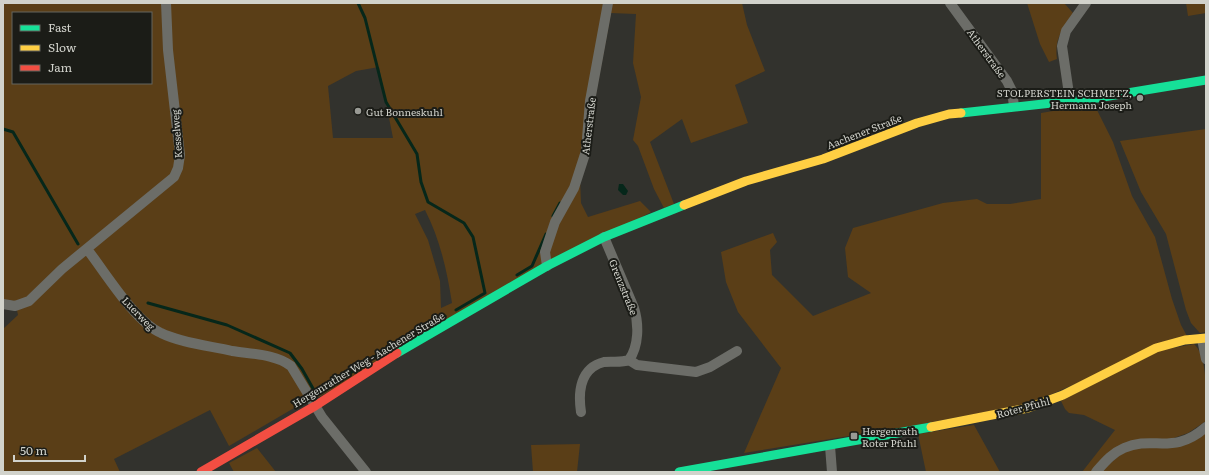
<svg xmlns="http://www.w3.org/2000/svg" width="1209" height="475" font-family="Literata,serif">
<rect width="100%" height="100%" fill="#32322d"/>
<path fill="#5a3e17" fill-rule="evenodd" d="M3 3H742L747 25 765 71 735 85 748 123 691 143 682 119 650 142 674 204 664 208 654 189 638 146 633 140 641 97 633 63 636 14 611 13 580 179 581 203 588 217 640 201 651 212 319 397 313 393 306 401 229 446 210 410 114 459 120 472H3V329L18 315 15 301 3 300ZM13 13H151V83H13ZM379 67 393 138H333L328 86 356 71ZM425 210C440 239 447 271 452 303L441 308 440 281 428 240 415 214Z
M1027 3H1064L1073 13C1062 29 1054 40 1057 59L1049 62 1040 44Z
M1186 3H1206V13L1188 16Z
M1094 104 1113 142 1132 196 1155 237 1172 299 1181 325 1187 336 1031 403 917 425 744 453 781 368 738 312 726 282 721 252 773 233 777 242 770 250 772 275 813 316 871 293 848 277 845 248 853 228 943 203 977 199 987 204H1010L1041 199V113Z
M1206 129V332L1200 333 1191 323 1186 310 1166 234 1141 192 1120 141Z
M1194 344C1209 357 1206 402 1206 421L1188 433 1171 439 1138 441 1093 472H1082L1115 430 1084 415 1069 413 1065 409 1061 401 1157 351Z
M974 425 1000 472H926L918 434Z
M1206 432V472H1100L1127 449Z
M580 444 577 472H533L531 445Z
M257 448 276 472H234L229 463Z"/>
<path fill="#06271a" d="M619 184H623L628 191 626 195H623L618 190Z"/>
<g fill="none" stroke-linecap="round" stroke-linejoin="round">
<path stroke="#06271a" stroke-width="3" d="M358 3 365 18 386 102 417 154 421 182 428 202 464 223 473 237 485 293 456 310
M3 129 13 132 78 244
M553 216 560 203
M517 275 532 266 546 234
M148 303 227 325 290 353 302 369 315 392 320 393 329 388
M328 388 383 351 445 316"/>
<path stroke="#6c6d68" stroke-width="10" d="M950 3 1007 81 1012 91 1014 106
M1070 101 1062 46 1066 31 1086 3
M87 249C105 272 135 322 161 333 181 343 211 346 232 351 251 354 276 354 291 366L322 417 366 472
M547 266 545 252 555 222 574 188 586 151 590 101 608 3
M3 304 15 306 29 301 62 269 174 177 178 168 180 155 168 50 166 3
M1202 339 1206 359
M629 360 637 365 696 372 710 367 737 351
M581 412C578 392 580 368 604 362 612 361 621 363 629 360 639 346 639 324 634 308L604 237
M830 446 832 472
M1096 472C1104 463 1112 453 1124 448 1154 435 1173 456 1206 427"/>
<path stroke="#16e098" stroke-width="9" d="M961 113 1097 98 1206 80
M397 353 547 266 604 237 684 205
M679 472 931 427"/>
<path stroke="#ffcf43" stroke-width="9" d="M684 205 746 181 823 159 917 123 949 114 961 113
M931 427 1028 408 1063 395 1156 348 1185 340 1206 338"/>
<path stroke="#f24e42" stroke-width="9" d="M201 472 315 406 397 353"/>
</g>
<g fill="#999a94" stroke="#1b1c17" stroke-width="1.5">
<circle cx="1140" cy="98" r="4"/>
<circle cx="358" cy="111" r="4"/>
<rect x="850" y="432" width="8" height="8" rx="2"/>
</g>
<g text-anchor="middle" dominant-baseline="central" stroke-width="4" stroke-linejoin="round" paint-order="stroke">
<g font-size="10" fill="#d1d2cb" stroke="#1b1c17">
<text transform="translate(987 53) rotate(54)">Atherstraße</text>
<text transform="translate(588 126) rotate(-83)">Atherstraße</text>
<text transform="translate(864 131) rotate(-21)">Aachener Straße</text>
<text transform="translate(176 134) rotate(-94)">Kesselweg</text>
<text transform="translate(624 287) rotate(68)">Grenzstraße</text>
<text transform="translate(139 313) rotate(46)">Luerweg</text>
<text transform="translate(368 359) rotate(-31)">Hergenrather Weg - Aachener Straße</text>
<text transform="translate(1023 407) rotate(-15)">Roter Pfuhl</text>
</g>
<g font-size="10" fill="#d1d2cb" stroke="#1b1c17" text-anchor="start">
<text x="1132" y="92" text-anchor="end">STOLPERSTEIN SCHMETZ,<tspan x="1132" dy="12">Hermann Joseph</tspan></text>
<text x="366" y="111">Gut Bonneskuhl</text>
<text x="862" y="430">Hergenrath<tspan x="862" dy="12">Roter Pfuhl</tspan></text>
</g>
</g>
<rect width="1209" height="475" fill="none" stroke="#d1d2cb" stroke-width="8"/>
<rect x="12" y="12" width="140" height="72" fill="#1b1c17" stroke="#64655f"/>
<rect x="20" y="25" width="20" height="6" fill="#16e098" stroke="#64655f"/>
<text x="48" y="32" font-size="12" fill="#d1d2cb">Fast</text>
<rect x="20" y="45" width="20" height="6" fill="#ffcf43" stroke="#64655f"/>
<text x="48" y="52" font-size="12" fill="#d1d2cb">Slow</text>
<rect x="20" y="65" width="20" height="6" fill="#f24e42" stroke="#64655f"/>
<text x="48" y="72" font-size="12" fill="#d1d2cb">Jam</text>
<path d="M14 455v6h71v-6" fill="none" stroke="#d1d2cb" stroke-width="2"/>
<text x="20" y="455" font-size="12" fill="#d1d2cb" stroke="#1b1c17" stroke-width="3" paint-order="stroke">50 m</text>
</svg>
